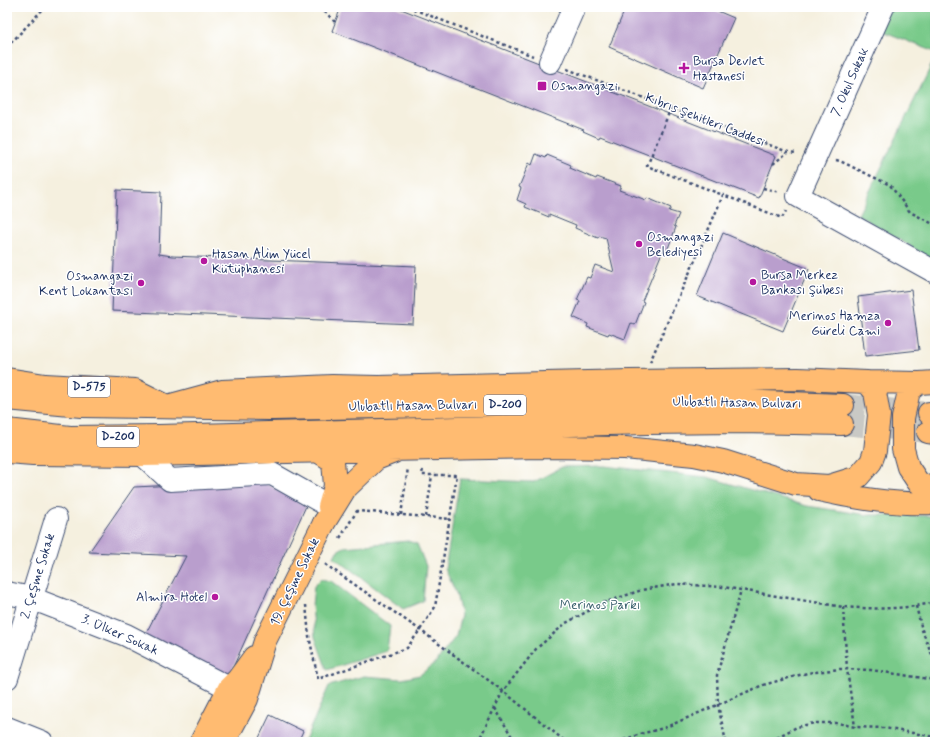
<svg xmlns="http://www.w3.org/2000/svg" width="942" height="749" font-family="Mynerve,sans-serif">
<rect width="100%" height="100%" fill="#fff"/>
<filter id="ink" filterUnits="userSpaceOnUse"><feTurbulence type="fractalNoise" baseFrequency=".025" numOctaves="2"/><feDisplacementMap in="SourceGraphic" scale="8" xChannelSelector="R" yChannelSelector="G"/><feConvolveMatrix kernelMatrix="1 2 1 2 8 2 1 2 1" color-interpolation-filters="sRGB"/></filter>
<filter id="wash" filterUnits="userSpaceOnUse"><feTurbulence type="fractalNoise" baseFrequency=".012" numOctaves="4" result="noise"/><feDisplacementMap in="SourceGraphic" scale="16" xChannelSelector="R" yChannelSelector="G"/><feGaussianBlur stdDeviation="0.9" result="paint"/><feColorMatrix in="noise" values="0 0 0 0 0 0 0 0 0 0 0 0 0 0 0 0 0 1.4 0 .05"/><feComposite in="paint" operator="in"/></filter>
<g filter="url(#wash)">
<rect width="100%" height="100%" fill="#f5f0df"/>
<path fill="#79ca8a" stroke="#4a7c74" d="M889 7H935V52L879 30Z
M935 58V261L858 215Z
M604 466 707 477 807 506 867 515 935 516V742H304L329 686 364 676 402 679 420 675 436 662 456 636 461 615 456 593 445 569 460 479 534 482 562 467Z
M408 541 417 544 426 566 423 601 403 609 334 557 337 551 344 547Z
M321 579 331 581 390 626 387 651 327 670 315 637 312 606 314 586Z"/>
<g id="blocks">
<path fill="#b99ecd" d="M341 7H396L776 156 759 198 600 136 599 138 583 131 584 130 332 31Z
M626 7H708L734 18 703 88 609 47Z
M536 154 546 158 547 155 571 165 570 168 596 179 597 177 621 186 619 190 646 200 647 198 671 208 669 211 679 214 674 226 676 227 667 251 663 250 642 301 644 302 635 325 631 323 625 339 609 333 608 335 587 327 588 324 573 317 580 301 577 300 587 277 590 278 595 265 614 272 606 238 599 236 598 238 575 228 576 225 549 214V217L525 207 526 204 517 200 521 188 519 187 529 163 532 165Z
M117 190 161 192 159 254 172 256 416 266 413 324 112 311Z
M723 233 809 269 783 331 697 296Z
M911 290 919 350 865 356 858 297Z
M262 481 306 506 229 676 144 637 186 556 89 552 134 487Z
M270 715 303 731 298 742H257Z"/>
</g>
</g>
<g filter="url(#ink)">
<use href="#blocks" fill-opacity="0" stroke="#3c4c71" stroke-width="1"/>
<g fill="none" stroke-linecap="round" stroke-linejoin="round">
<path stroke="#c9c9c5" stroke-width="22" stroke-dasharray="22 11" stroke-linecap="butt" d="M843 405 929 413
M842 424 928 432"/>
<g stroke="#3c4c71" stroke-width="24">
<path id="minor" d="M883 7 798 196 935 272
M550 62 574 7
M143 455 170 480 272 474 329 506
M7 593 31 598 126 635 229 688
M7 678 56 519
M7 728 42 742"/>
</g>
<g stroke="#3c4c71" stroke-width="24">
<path id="major" d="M201 742 229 688 238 679 254 657
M224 742 247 699 265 641 324 523"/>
</g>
<g stroke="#3c4c71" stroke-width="24">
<path id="highway" d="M7 379 45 385 135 390 167 406 222 391 332 386 378 387 630 381 798 379 867 382 875 392 879 415 875 451 871 462 858 477 829 486 796 484 723 461 694 455 625 448 541 447 143 455 33 454 7 452
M867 382 919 383
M935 382 919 383 909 391 903 418V449L908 467 918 482 935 492
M7 399 81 406 273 409 644 402 740 401 843 405
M929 413 935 414
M7 430 70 437 159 436 647 423 739 422 842 424
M928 432 935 433
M319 452 333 461 335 486 329 507
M819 490C854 498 898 505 935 503
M324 523 345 489 376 459 394 452"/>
</g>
<path stroke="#3c4c71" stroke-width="2.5" stroke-dasharray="3 3" stroke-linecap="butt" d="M320 7 335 22
M408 7 533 56
M7 47 45 7
M567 69 788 152 797 153
M671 108 647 166 723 195
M836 160 840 161 890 185 910 212 935 225
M773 164 788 152
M763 188 780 192
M650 362C674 306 700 251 723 195L782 218 786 211
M401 515 408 468
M426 517 432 475
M340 538 357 511 451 519
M325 564 420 630 503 691 566 742
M306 605 309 636 318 679 407 648 420 630 435 607 457 475H422L423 468
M916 606 922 630 935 662
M843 607 847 669 855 727
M495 708 515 742
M478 742 503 691 536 649 566 623 603 603 642 590 677 584 723 587 843 607C873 609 905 610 935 602
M618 742 640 734 664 728 763 685 807 673 840 669 871 670 935 680
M726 742 718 705 717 675 741 590
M773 742 779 736 797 727 814 723H838L855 727 884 728 935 737"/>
<use href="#minor" stroke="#fff" stroke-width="22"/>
<use href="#major" stroke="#ffbb71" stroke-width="22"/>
<use href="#highway" stroke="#ffbb71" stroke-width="22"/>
</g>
</g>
<g fill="#b5179e" stroke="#fff" stroke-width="1.5">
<path d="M682 62h4v4h4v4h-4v4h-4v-4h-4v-4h4z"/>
<rect x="537" y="81" width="10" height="10" rx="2"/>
<circle cx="639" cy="244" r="4"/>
<circle cx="204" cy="261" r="4"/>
<circle cx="753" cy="282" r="4"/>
<circle cx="141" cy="283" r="4"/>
<circle cx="888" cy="323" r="4"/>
<circle cx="215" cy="597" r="4"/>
</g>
<g text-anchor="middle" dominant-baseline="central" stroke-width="3" stroke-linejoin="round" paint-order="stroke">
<g fill="#fff" stroke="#5f6d8e" stroke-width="1">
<rect x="68" y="377" width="42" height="20" rx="3"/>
<rect x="484" y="395" width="42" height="20" rx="3"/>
<rect x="97" y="427" width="42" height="20" rx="3"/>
</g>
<g font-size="12" font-weight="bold" fill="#1b2f5e">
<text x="89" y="387">D-575</text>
<text x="505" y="405">D-200</text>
<text x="118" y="437">D-200</text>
</g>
<g font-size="13" fill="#1b2f5e" stroke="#fff" text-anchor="start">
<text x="693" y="61">Bursa Devlet<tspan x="693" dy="15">Hastanesi</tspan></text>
<text x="551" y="86">Osmangazi</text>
<text x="647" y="237">Osmangazi<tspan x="647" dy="15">Belediyesi</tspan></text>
<text x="212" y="254">Hasan Alim Yücel<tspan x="212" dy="15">Kütüphanesi</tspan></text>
<text x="761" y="275">Bursa Merkez<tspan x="761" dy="15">Bankası Şübesi</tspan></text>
<text x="133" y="276" text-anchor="end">Osmangazi<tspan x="133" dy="15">Kent Lokantası</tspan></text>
<text x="880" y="316" text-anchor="end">Merinos Hamza<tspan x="880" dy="15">Güreli Cami</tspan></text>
<text x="207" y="597" text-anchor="end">Almira Hotel</text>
</g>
<g font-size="13" fill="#1b2f5e" stroke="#fff">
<text transform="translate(850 82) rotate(-66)">7. Okul Sokak</text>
<text transform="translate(705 120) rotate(21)">Kıbrıs Şehitleri Caddesi</text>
<text transform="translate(737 403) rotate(1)">Ulubatlı Hasan Bulvarı</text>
<text transform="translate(413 406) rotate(-1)">Ulubatlı Hasan Bulvarı</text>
<text transform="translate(38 576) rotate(-73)">2. Çeşme Sokak</text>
<text transform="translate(295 582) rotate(-64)">19. Çeşme Sokak</text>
<text transform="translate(120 635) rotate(24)">3. Ülker Sokak</text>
</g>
<g font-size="13" fill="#375e6b" stroke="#fff">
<text x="600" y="605">Merinos Parkı</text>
</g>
</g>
<rect width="942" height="749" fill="none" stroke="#fff" stroke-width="24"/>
</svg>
